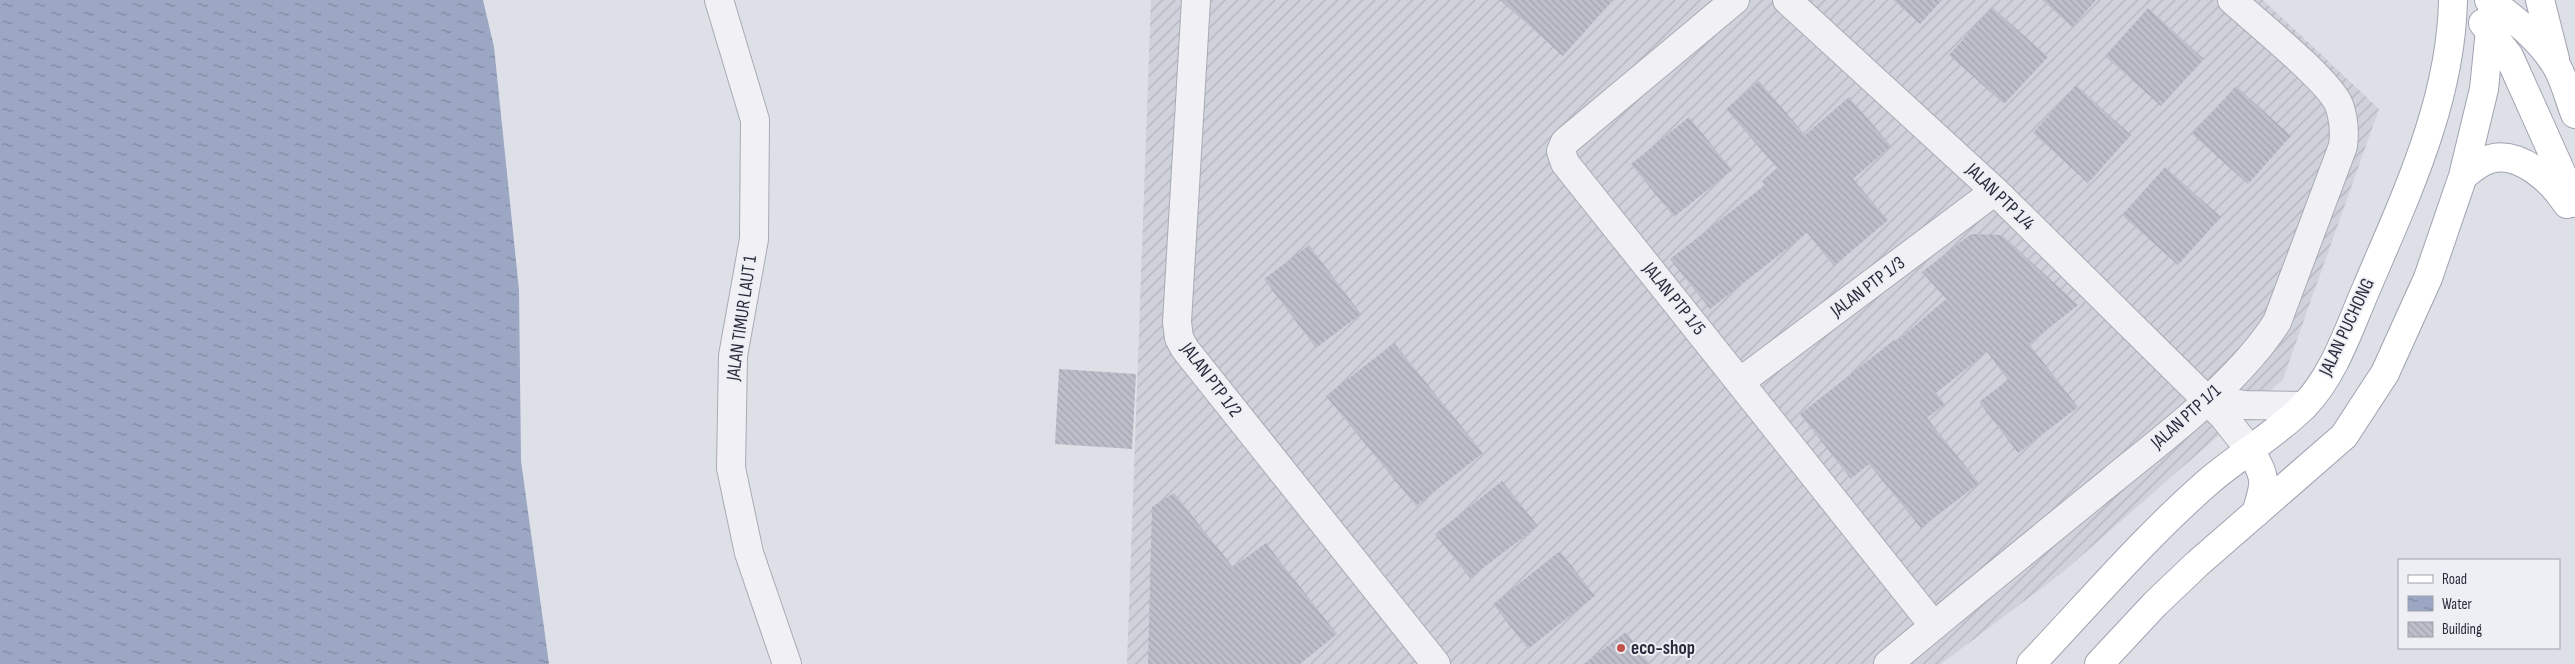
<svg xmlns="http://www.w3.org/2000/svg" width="2575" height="664" font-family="'Sofia Sans Condensed',sans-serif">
<defs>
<pattern id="industrial-furrows" width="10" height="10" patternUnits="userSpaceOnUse" patternTransform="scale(1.25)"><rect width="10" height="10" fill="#d0d2db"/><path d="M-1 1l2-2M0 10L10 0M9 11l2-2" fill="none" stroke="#b3b4bd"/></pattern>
<pattern id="water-ripples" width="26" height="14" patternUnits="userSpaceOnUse" patternTransform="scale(1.25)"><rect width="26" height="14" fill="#9ca7c4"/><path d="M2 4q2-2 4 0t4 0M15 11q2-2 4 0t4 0" fill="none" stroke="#7f88a0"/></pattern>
<pattern id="building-back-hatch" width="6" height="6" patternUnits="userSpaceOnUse" patternTransform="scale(1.25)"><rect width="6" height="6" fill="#bcbec9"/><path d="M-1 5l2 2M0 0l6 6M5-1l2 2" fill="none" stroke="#a2a3ae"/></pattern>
</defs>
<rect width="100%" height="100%" fill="#dee0e7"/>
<path fill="url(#industrial-furrows)" d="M1151 0H2263L2379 109 2283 379 2063 572 1941 664H1127Z"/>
<path fill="url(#water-ripples)" d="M0 0H483L494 47 519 290 521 461 549 664H0Z"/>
<path fill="url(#building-back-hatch)" d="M1500 0H1613L1563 56Z
M1893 0H1942L1920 24Z
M2042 0H2096L2072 27Z
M1992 7 2048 57 2004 104 1949 55Z
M2148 8 2204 59 2161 106 2105 56Z
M1759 81 1805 135 1849 97 1891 146 1853 179 1888 220 1834 266 1807 233 1710 309 1670 259 1765 185 1762 181 1777 168 1726 109Z
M2076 85 2131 135 2088 183 2033 133Z
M2236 86 2291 136 2248 184 2192 134Z
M1689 117 1732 170 1674 217 1631 164Z
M2165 167 2221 217 2178 265 2122 215Z
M1971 234 2002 235 2078 305 2029 344 2078 407 2018 453 1979 402 2008 380 1987 352 1936 393 1945 404 1927 418 1979 483 1921 528 1869 464 1851 479 1800 414 1894 340 1896 342 1946 299 1922 272Z
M1309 245 1361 314 1316 348 1264 279Z
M1394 343 1483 453 1416 506 1326 396Z
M1059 369 1136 374 1132 449 1055 444Z
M1502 481 1538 526 1470 578 1435 534Z
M1174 493 1233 567 1266 543 1337 634 1300 664H1148L1152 507Z
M1560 551 1595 596 1528 649 1493 604Z
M1626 632 1650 664H1584Z"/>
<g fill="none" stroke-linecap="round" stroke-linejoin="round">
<g stroke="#a8aab4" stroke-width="30">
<path id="minor" d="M719 0 755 120 754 239 733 356 731 468 749 553 787 664
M1196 0 1177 322 1179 338 1185 349 1436 664
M1735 0 1565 142 1561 151 1565 163 1934 626
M1787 0 1995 191 2223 416 2250 450
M1740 382 1995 191
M2207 399 2245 405 2304 406
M1888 664C1962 602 2036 542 2111 481 2166 436 2238 383 2277 322L2343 146C2345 131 2344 119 2339 105 2330 81 2254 20 2232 0"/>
</g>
<g stroke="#9fa2b1" stroke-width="30">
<path id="major" d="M2489 0C2514 19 2541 39 2557 67 2565 81 2569 99 2575 114
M2540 0 2555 59
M2483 23 2509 56 2575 203
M2463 176C2471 170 2479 162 2490 159 2520 150 2553 182 2567 204
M2250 450C2267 479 2266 482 2256 513
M2031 664C2089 603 2144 538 2208 482 2238 456 2275 435 2304 406 2335 374 2349 328 2367 287 2406 195 2451 102 2453 0
M2099 664 2155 604 2197 564 2344 436 2385 373 2428 278 2463 176 2484 89 2493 0"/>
</g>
<use href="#minor" stroke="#f1f1f5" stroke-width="28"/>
<use href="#major" stroke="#fff" stroke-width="28"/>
</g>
<circle fill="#c3514c" stroke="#edeff4" stroke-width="2" cx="1621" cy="648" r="5"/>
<g text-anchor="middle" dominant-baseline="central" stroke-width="4" stroke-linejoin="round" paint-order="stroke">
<g font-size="19" fill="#292c3c" stroke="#edeff4">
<text transform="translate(2000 197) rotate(44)">JALAN PTP 1/4</text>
<text transform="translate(1868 287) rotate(-37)">JALAN PTP 1/3</text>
<text transform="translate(1674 299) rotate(51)">JALAN PTP 1/5</text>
<text transform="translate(742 318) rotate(-82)">JALAN TIMUR LAUT 1</text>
<text transform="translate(2347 327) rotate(-65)">JALAN PUCHONG</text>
<text transform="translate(1211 380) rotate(53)">JALAN PTP 1/2</text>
<text transform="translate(2186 417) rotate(-42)">JALAN PTP 1/1</text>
</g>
<g font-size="19" font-weight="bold" fill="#292c3c" stroke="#edeff4" text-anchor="start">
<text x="1631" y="648">eco-shop</text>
</g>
</g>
<rect x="2398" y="559" width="162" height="90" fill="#edeff4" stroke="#9fa1aa"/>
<rect x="2408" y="575" width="25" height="8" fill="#ffffff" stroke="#9fa1aa"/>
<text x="2442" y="584" font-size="15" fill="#292c3c">Road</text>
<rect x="2408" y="596" width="25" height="15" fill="url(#water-ripples)" stroke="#9fa1aa"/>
<text x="2442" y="609" font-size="15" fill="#292c3c">Water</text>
<rect x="2408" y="622" width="25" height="15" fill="url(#building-back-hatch)" stroke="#9fa1aa"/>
<text x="2442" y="634" font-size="15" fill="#292c3c">Building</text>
</svg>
